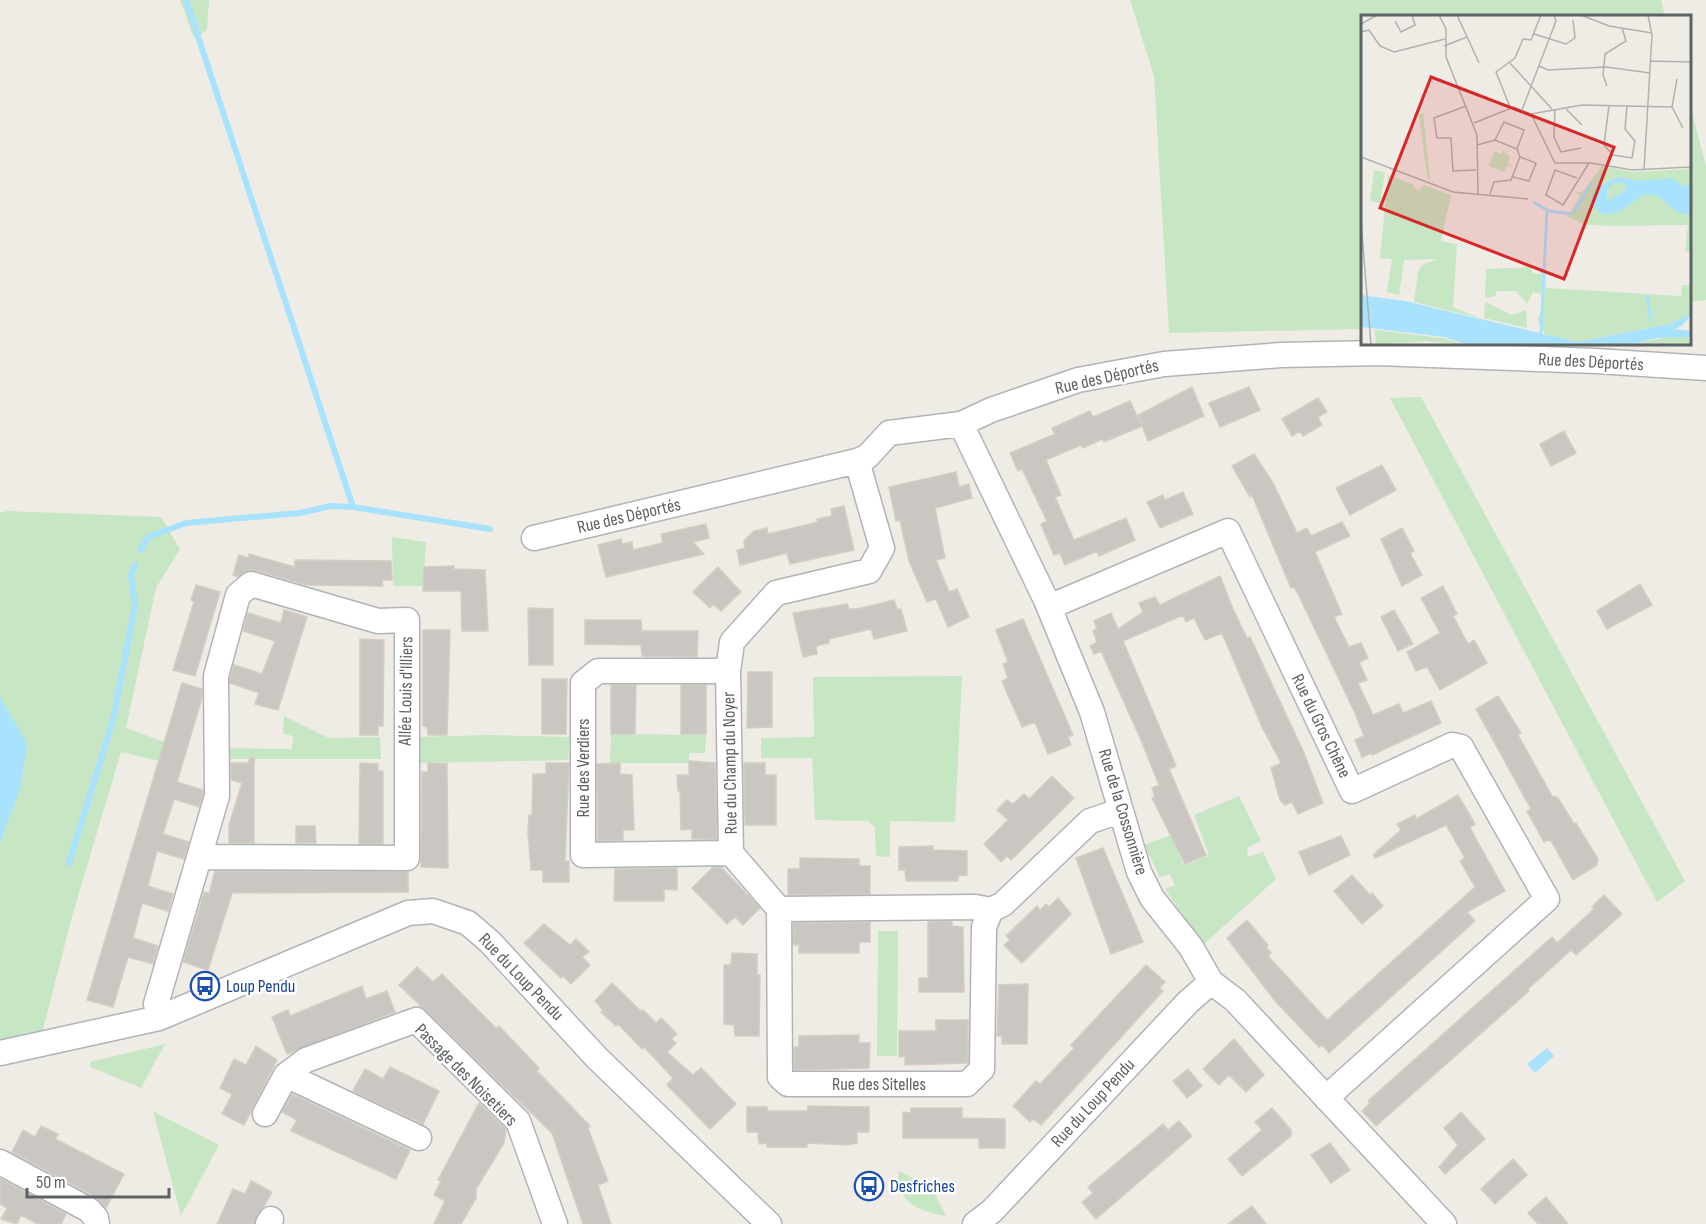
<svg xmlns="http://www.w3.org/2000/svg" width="1706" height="1224" font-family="'Sofia Sans Condensed',sans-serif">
<rect width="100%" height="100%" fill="#efece6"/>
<path fill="#c7e6c3" d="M180 0H209L207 30 194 38Z
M1130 0H1661L1665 16H1362V329L1169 333 1154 76Z
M1690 105 1706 166V300L1690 302Z
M1421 397 1685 881 1657 902 1390 398Z
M7 511 161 517 180 549 156 588 126 728 186 750 181 766 121 752 73 913 42 1033 0 1040V513Z
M392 537 426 542 423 586H393Z
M962 676 955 822 890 821V857L876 856 875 827 868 821 815 820 812 758H761V738L814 737 813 677Z
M284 716 329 738 380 737 381 759H227L226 748 292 749 293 736 283 734Z
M611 734 706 735 705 753H689V763H610Z
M489 735 570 737 568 760 417 763V737Z
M1239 796 1261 841 1247 848 1248 857 1263 852 1276 879 1203 945 1165 889 1175 885 1170 874 1160 877 1144 845 1171 835 1184 866 1209 855 1194 815Z
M878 931H898L897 1056H877Z
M165 1044 141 1088 90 1067V1062Z
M153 1111 219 1145 181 1216Z
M899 1171 932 1188 946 1216C922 1212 893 1202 899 1171Z"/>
<path fill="#a8e2fd" d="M0 697 27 743 21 786 0 843Z
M1547 1048 1554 1056 1535 1073 1527 1064Z"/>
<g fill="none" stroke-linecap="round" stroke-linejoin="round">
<path stroke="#a8e2fd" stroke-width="6" d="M186 0 353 507
M141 550 148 537 186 523 300 513 331 506 353 507 490 529
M69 863 113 720 135 605 131 576 135 565"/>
</g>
<path fill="#cac7c2" stroke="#d4cdc4" stroke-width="1.5" d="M1192 387 1204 416 1148 441 1138 415Z
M1249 387 1260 410 1220 427 1209 403Z
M1318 398 1327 412 1318 417 1322 425 1303 436 1300 431 1292 436 1282 419Z
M1130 401 1142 426 1104 442 1102 439 1083 448 1081 445 1046 460 1061 495 1055 497 1074 540 1126 518 1135 540 1099 556 1097 551 1065 565 1060 553 1054 555 1041 524 1047 521 1022 469 1018 471 1010 453 1055 434 1052 428 1090 411 1093 417Z
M1564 431 1576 453 1551 466 1540 444Z
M1254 454 1273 483 1297 533 1307 528 1311 536 1342 522 1350 536 1315 552 1342 614 1334 617 1349 647 1361 643 1368 658 1359 662 1367 680 1358 683 1373 715 1399 704 1403 713 1431 701 1441 723 1372 755V753L1362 757 1355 740 1364 736 1355 713 1300 598 1294 587 1291 588 1252 495 1250 497 1232 466Z
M1382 465 1396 490 1350 515 1336 488Z
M956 472 959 487 969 484 972 498 935 508 945 558 936 560 949 592 957 589 969 617 948 627 936 599 927 602 909 561 900 520 896 521 889 487Z
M1183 492 1193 514 1160 528 1147 502 1163 495 1165 500Z
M844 506 854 550 790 564 787 553 740 565 737 550 745 548 744 541 754 531 767 528 768 534 818 522 817 519 832 516 831 509Z
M706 524 709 538 693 542 704 554 606 577 598 545 621 539 622 544 632 542 633 550 663 543 661 534Z
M1402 528 1414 551 1410 553 1422 575 1402 586 1381 539Z
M249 554 295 567V560L391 561 392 580H382L383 586 307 585 254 570H248L238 577 233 575 239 555 248 558Z
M454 566V569L485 570 488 631H462L461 591H423L424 567Z
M718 567 741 592 721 611 713 604 710 608 693 592Z
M1220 576 1233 609 1247 638 1250 637 1304 753 1323 803 1298 814 1292 802 1285 805 1280 800 1271 768 1281 763 1262 727 1222 633 1205 640 1194 618 1186 622 1183 615 1123 641 1176 766 1169 769 1206 855 1185 864 1152 798 1155 797 1152 788 1159 785 1141 740 1101 651 1094 654 1090 646 1097 642 1093 631 1097 629 1094 621 1111 613 1118 629 1143 612 1139 603 1155 597 1160 605Z
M1640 584 1652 605 1607 629 1597 611Z
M196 585 220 592 195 676 173 670 194 602 191 600Z
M1443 586 1457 614 1453 616 1468 644 1474 640 1487 663 1440 690 1427 667 1416 671 1407 652 1440 633 1421 598Z
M894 600 897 609H901L907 631 874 639 871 629 829 639V643L816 646 817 654 803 657 793 613 847 604 849 609H857Z
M528 608 553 609V665H529Z
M284 610 307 617 278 710 255 704 259 693 230 683V678L234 665 262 674 275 641 243 631 248 613 281 623Z
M1394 610 1413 644 1398 651 1381 617Z
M1023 619 1073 735 1068 737 1071 745 1048 754 1035 722 1022 727 1002 681 1008 678 1003 664 1008 662 996 630Z
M585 620H641L642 631H698L697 657 642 656 641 645 585 644Z
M423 630H450L447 735H428L427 727 423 726Z
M360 639 384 640 383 726H378V735H360Z
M748 672H772V727L747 728Z
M542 679H567L566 734H542Z
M182 683 202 689V698L177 782 203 790V794L199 807 174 799 163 834 189 842 184 859 157 851 148 886 173 894 168 911 142 903 133 938 158 946 153 964 128 957 113 1007 87 1000Z
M611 685H636L635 734H611Z
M681 685H706V734H681Z
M1498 696 1521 733 1518 735 1552 796 1558 798 1574 824 1576 823 1598 859 1597 865 1573 880 1550 839 1544 842 1527 811 1531 809 1476 709Z
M250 758H254V843H229V825L242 783 231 780V763H248Z
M689 761 715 763 717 839H692V829L681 830 680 791H678L677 775H689Z
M360 763 378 764V771H383V844H359Z
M428 763 447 764 448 868 421 867 422 772H428Z
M546 763H569L565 861H569V882H543V870H531L528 832 529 815H532L533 774H546Z
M620 763V774L632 775 634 830H623V840L598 841 597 764Z
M744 763H765V775H776V825H745Z
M1052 776 1074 798 1011 860 1007 856 1001 862 984 844 1008 820 997 810 1007 800 1013 804 1024 794 1029 799Z
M1458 795 1475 824 1470 827 1476 839 1505 891 1467 912 1475 921 1329 1053 1322 1045 1319 1047 1276 1002 1227 938 1247 920 1268 945 1266 947 1271 953 1268 956 1327 1020 1475 887 1460 861 1465 858 1446 825 1375 858 1373 855 1401 830 1397 824 1415 815 1416 819Z
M296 826H315L316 843H296Z
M1341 836 1350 855 1309 875 1299 852Z
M933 846V850L967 851V875L958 876V881H906L905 870H899V847Z
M1103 848 1143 942 1111 954 1076 858Z
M800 858 859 859V866H870V894L788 895V869H800Z
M713 867H721L760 908 743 925 735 917 727 924 692 888Z
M677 868V890L664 889V901H614L615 869Z
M215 871 408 872V892L232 893 208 970 183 962 201 903 204 892 209 894Z
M1352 875 1370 895 1372 893 1383 906 1362 924 1334 891Z
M1604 895 1622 914 1576 955 1571 950 1528 989 1529 991 1376 1126 1362 1111 1370 1103 1368 1101 1552 937 1557 943 1594 909 1592 907Z
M1058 898 1071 914 1022 963 1004 945 1010 940 1006 936 1037 906 1040 910 1046 904 1049 907Z
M952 921V926L963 927 964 992H919V978H928V922Z
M870 922V942H859V953H799V945H793V923Z
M544 924 570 945 576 939 589 952 582 957 590 965 571 984 563 976 561 978 524 943Z
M732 953 757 954V975H760L759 1036H735L734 1025 724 1024V965H731Z
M1146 965 1165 982 1159 988 1163 991 1041 1125 1033 1119 1030 1122 1013 1106 1036 1081 1040 1084 1074 1048 1071 1045Z
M417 967 433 982 442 974 497 1029 499 1026 539 1068 537 1071 590 1126 588 1128 608 1181 598 1185 611 1224H583L552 1133 399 985Z
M612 983 642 1012 643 1010 656 1023 661 1018 677 1034 671 1039 676 1043 667 1052 693 1075 701 1068 736 1104 710 1129 667 1085 673 1078 644 1047 642 1049 618 1024 616 1026 601 1012 603 1010 595 1001Z
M1028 984 1027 1044H1002V1036H997L999 985Z
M362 986 366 999 387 991 395 1012 287 1054 272 1017 288 1010 290 1016Z
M936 1020H968V1063L905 1065V1056L899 1057V1031H936Z
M859 1035V1043H870L869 1068 794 1070V1047H799V1036Z
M1234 1039 1264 1075 1246 1092 1229 1075 1219 1085 1203 1069Z
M256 1046 277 1060 244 1125 222 1114 232 1094 220 1088 234 1059 246 1065Z
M390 1067 439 1091 423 1124 353 1091 365 1069 383 1079Z
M1188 1069 1202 1086 1187 1098 1173 1081Z
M292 1094 410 1150 396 1179 291 1131 297 1120 282 1112Z
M479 1103 506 1129 504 1143 476 1189V1198L461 1224H434L445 1201 434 1195 441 1181 438 1180Z
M808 1106 869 1107V1132H857V1143L848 1145 807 1143V1147H767V1143L759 1144 758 1132H747V1107H767V1111H807Z
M911 1108H962V1118L1005 1119V1148H979V1138H903V1112L911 1113Z
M1272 1108 1291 1130V1136L1242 1176 1228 1159 1262 1130 1255 1122Z
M1461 1112 1485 1139 1445 1174 1439 1167 1458 1145 1444 1128Z
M1179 1121 1192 1136 1096 1219 1082 1202 1093 1193 1088 1187 1163 1124 1168 1130Z
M41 1126 58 1134 55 1139 124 1174 106 1208 96 1197 12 1152 23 1130 35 1137Z
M1330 1143 1350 1170 1331 1183 1311 1155Z
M1513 1159 1527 1175 1495 1204 1481 1189Z
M0 1178 66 1214 61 1224H38L21 1215 17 1224 1 1219 7 1208 0 1204Z
M251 1181 272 1192 254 1224H217L233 1189 245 1194Z
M1546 1197 1568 1224H1538L1528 1213Z
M1252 1206 1266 1224H1228Z"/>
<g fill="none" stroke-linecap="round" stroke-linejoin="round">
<g stroke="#b1b4b7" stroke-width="27">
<path id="minor" d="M961 424 1046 600 1092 712 1139 872 1152 898 1191 947 1211 982 1235 1000 1444 1224
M857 461 882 548 869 571 776 593 732 642 728 671 731 853 779 909 975 907 991 910 1003 904 1090 821 1120 811
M534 538 857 461 867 457 889 433 961 424 991 410 1078 380 1164 364 1281 355 1377 353 1596 361 1706 368
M1049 607 1228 531 1352 791 1452 745 1461 747 1547 899 1326 1098
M728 671H598L583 683V855L731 853
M779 909 780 1077 788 1084H967L982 1069 984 927 991 910
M159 1018 156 1004 217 796 216 676 238 595 251 584 378 621 407 620V858L201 857
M0 1053 159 1018 408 913 433 911 468 923 490 942 597 1058 769 1224
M286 1075 419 1138
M265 1114 286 1075 306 1060 416 1020 518 1121 555 1224
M0 1162 89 1210 96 1218 97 1224
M268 1224 271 1219
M975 1224 992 1211 1188 1002 1211 982"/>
</g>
<use href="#minor" stroke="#fff" stroke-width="24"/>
</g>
<defs>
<g id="bus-ring" transform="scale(1.5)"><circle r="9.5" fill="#fff" stroke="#1a4fb4" stroke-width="1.5"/><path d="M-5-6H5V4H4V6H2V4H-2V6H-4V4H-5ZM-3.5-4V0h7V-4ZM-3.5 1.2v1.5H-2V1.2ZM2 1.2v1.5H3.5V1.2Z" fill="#1a4fb4"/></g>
</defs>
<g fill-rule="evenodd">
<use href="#bus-ring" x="205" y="986"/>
<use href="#bus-ring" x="869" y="1186"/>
</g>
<g text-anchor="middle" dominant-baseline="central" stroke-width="5" stroke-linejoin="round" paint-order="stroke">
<g font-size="18" fill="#5d6265" stroke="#fff">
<text transform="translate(1591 362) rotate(3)">Rue des Déportés</text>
<text transform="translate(1107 377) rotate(-13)">Rue des Déportés</text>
<text transform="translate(629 516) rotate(-13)">Rue des Déportés</text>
<text transform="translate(406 691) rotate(-89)">Allée Louis d'Illiers</text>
<text transform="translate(1321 726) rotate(64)">Rue du Gros Chêne</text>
<text transform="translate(730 763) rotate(-91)">Rue du Champ du Noyer</text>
<text transform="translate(583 768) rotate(-90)">Rue des Verdiers</text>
<text transform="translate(1123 812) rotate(73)">Rue de la Cossonnière</text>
<text transform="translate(521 977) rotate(46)">Rue du Loup Pendu</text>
<text transform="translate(466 1075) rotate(45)">Passage des Noisetiers</text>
<text x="879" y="1084">Rue des Sitelles</text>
<text transform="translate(1093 1103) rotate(-47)">Rue du Loup Pendu</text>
</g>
<g font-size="18" fill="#164399" stroke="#fff" text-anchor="start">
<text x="226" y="986">Loup Pendu</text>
<text x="890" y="1186">Desfriches</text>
</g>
</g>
<g transform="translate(1361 15)">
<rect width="330" height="330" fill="#efece6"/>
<path d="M62 98 69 164 66 162 58 99ZM142 135 149 142 147 149 152 151H146L143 157 127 151 134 136 141 139ZM241 151 271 157 330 154V237L324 236 327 210 250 211 223 209 207 202 219 181 214 176 221 178ZM13 155 24 157 19 188 9 186ZM27 160 51 169 57 176 63 170 90 180 80 226 96 229 92 292 119 303 53 287 57 257 61 250 76 244 43 245 38 280 26 277 31 244 19 243ZM169 252 172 258 178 259 183 252 185 273 320 281 321 270H330V299L309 309 216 327 185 321 177 305 184 280 172 277 166 289 155 276H136L134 281 124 283 125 254ZM124 287 151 300 165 295 166 313 123 303ZM14 315 81 323 105 330 64 326 15 330ZM306 322H327L330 330H269Z" fill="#c7e6c3"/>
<path d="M256 162 279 166 312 163 321 171 330 169V200L318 198 298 182 284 179 258 197 242 200 235 194 230 183 240 171ZM255 167 264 169 265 174 246 187V174ZM0 280 44 286 216 327 309 309 330 299 322 310 314 314 330 316V322L296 323 269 330H107L83 322 0 312Z" fill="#a8e2fd" fill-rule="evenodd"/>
<path fill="none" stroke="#a8e2fd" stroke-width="3" d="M172 187 188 196 210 199M212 198 231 168M286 280 290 307M180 319 186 195"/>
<path fill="none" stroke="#b1b1ae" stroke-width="1.5" d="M78 0 85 14V42L116 120 117 179M96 0 118 48M220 0 248 11 291 18M34 6 40 17 54 10 51 0M0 9 16 0M0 17 8 15 19 31 33 37 84 24M173 19 205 29 214 23 212 5M83 31 106 22M290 46 330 47M149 48 191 94M178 51 187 55 245 52 289 58M316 64 311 92 322 113M246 71 242 60 244 39 265 26 261 13M248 90 243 130 252 140 271 143 274 126 264 114 266 91M105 91 73 103 76 123H90L92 156 115 155M149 92 135 57 154 43 162 24 170 25 180 0M205 94 221 110M161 95 195 6 193 0M194 95 193 122 200 137 220 133M170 99 221 90 311 92M113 108 153 92 170 99 194 148H230L271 155 330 152M134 125 143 107 163 115 156 134M116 130 134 125 156 134 159 142 150 165 133 167 129 179M0 142 92 177 167 184M283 155 291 20 287 0M152 162 168 166 175 148 159 142M216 163 194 155 185 180 202 190 228 148M0 206 10 330"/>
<path fill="#d62828" fill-opacity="0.15" stroke="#d62828" stroke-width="3" d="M70 62 253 132 203 264 19 193Z"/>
<rect width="330" height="330" fill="none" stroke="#5d6265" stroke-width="3"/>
</g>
<path d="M27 1188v9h142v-9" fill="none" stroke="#5d6265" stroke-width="3"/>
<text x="36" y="1188" font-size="18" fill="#5d6265" stroke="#ffffff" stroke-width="4.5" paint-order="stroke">50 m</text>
</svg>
